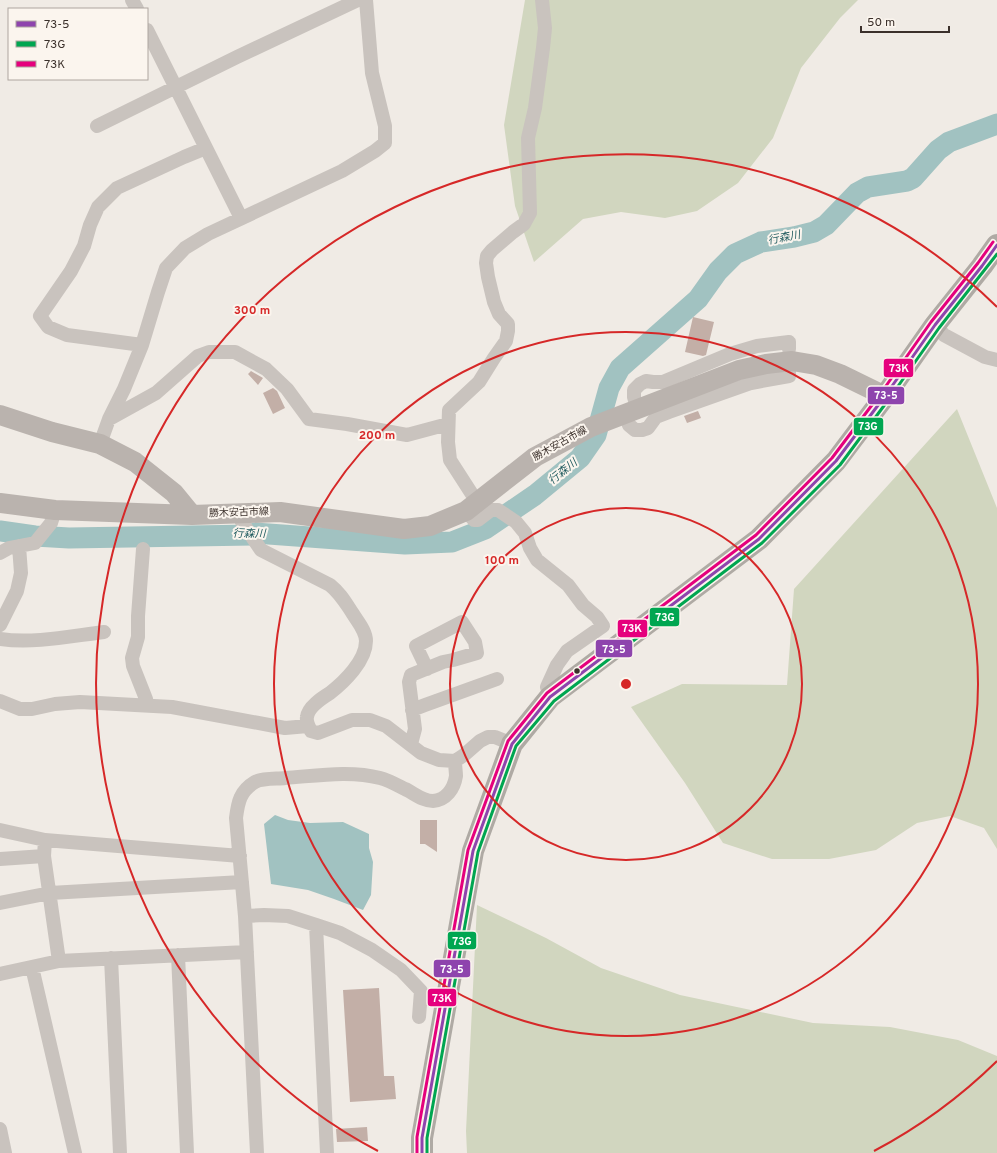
<svg xmlns="http://www.w3.org/2000/svg" width="997" height="1153" font-family="Overpass,'Noto Sans JP',sans-serif">
<rect width="100%" height="100%" fill="#f0ebe5"/>
<path fill="#d1d6bf" d="M525 0H858L840 18 801 68 773 138 738 183 697 211 665 218 621 212 583 219 534 262 515 206 504 125Z
M957 409 997 508V849L984 828 950 816 917 823 876 850 829 859H772L723 843 685 783 631 707 682 684 787 685 794 589Z
M477 905 546 938 601 968 680 995 813 1023 890 1027 958 1040 997 1056V1153H467L466 1131Z"/>
<path fill="#a1c2c1" d="M275 815 288 820 310 823 343 822 369 834V848L373 862 371 895 363 910 334 899 308 890 271 884 264 824Z"/>
<g fill="none" stroke-linecap="round" stroke-linejoin="round">
<path stroke="#a1c2c1" stroke-width="21" d="M0 531 35 536 69 538 253 535 255 533 405 544 452 542 485 529 535 495 580 458 596 435 609 388 620 368 698 299 718 271 735 254 761 242 794 237 814 232 826 225 857 193 868 187 907 181 913 178 938 150 949 142 997 124"/>
</g>
<path fill="#c3afa7" d="M693 317 714 322 706 355 703 356 685 352Z
M251 371 263 378 258 385 248 374Z
M273 388 277 391 285 408 273 414 263 393Z
M698 411 701 418 687 423 684 416Z
M420 820H437V852L425 844H420Z
M379 988 384 1076H394L396 1099 350 1102 343 990Z
M367 1127 368 1141 337 1142 336 1129Z"/>
<g fill="none" stroke-linecap="round" stroke-linejoin="round">
<path stroke="#c9c3be" stroke-width="14" d="M132 0 137 9
M147 30 241 218
M97 126 237 57 358 0
M935 325 944 335 985 357 997 360
M142 345 67 335 48 327 40 316 71 271 84 246 90 225 98 207 117 188 184 157 206 148
M637 408 634 397V390L640 384 646 381 653 382H663L730 354 757 346 789 342V349
M624 413 629 425 635 430H642L648 428 656 417 669 412 751 383 789 376V371
M109 419 156 393 198 356 209 352H235L266 369 287 389 309 419 347 424 407 435 448 424
M100 444 109 419 124 389 142 345 158 292 166 268 185 248 208 234 342 171 375 151 385 143V126L372 73 366 0
M477 502 450 460 448 442 449 410 479 382 494 358 506 341 508 331V324L499 314 494 302 488 277 486 263 487 256 492 250 513 232 524 224 530 213 528 138 535 108 543 48 545 28 542 0
M466 511 474 520H478L491 510H498L516 522 525 533 530 548 537 560 568 585 583 605 597 617 603 626 567 651 557 665 547 687 550 697
M238 513 242 522 261 550 330 585C341 594 345 602 353 614 358 622 366 631 366 641 366 661 344 682 330 693 322 698 308 707 307 717 306 722 309 727 311 731L318 733 352 720H370L386 726 421 753 439 760 455 761 464 755 480 741 488 737H495L512 744
M143 549 138 616V637L132 658 133 666 146 699 147 705
M0 553 9 548 35 543 51 523 55 510
M0 625 17 591 21 573 19 546
M0 639C33 644 71 636 104 632
M0 701 20 709H32L55 704 80 702 172 707 285 728 308 726
M412 710 425 705 497 679
M411 744 415 729 409 682 411 675 443 662 453 660 477 653 475 642 462 622 416 646 427 669
M0 830 45 840 240 856
M45 840 44 856 59 961
M0 859 44 856
M0 903 50 893 242 882
M245 916 264 915 288 916 316 925 327 1153
M316 925 340 933 372 950 401 970 421 991 419 1017
M178 955 187 1153
M111 958 120 1153
M32 967 75 1153
M0 974 59 961 247 952
M0 1129 5 1153
M257 1153 245 916 236 818C238 802 240 791 255 782 262 778 277 779 285 778 315 776 350 770 380 778 388 780 397 785 405 789 414 793 422 801 433 801 446 800 454 789 456 776 456 772 455 766 455 761"/>
<path stroke="#bab3ae" stroke-width="20" d="M0 415 52 432 100 444 135 462 174 493 192 515
M0 503 55 510 192 515 280 512 404 529 430 526 466 511 535 457 591 427 739 370 766 364 792 361 816 365 840 374 885 396"/>
<path stroke="#afaaa4" stroke-width="22" d="M422 1153V1138L473 851 512 744 550 697 759 539 836 461 885 396 935 325 982 266 997 245"/>
<g stroke="#fbf5ee" stroke-width="6">
<path id="bus-1" d="M422 1153V1138L473 851 512 744 550 697 759 539 836 461 885 396 935 325 982 266 997 245"/>
</g>
<g stroke="#fbf5ee" stroke-width="6">
<path id="bus-2" d="M427 1153V1138L478 852 516 746 554 701 762 543 840 465 889 399 939 328 997 254"/>
</g>
<g stroke="#fbf5ee" stroke-width="6">
<path id="bus-3" d="M417 1153V1137L468 850 508 741 547 693 756 535 832 458 881 393 931 322 978 263 993 242"/>
</g>
<use href="#bus-1" stroke="#8e44ad" stroke-width="3"/>
<use href="#bus-2" stroke="#00a651" stroke-width="3"/>
<use href="#bus-3" stroke="#e5007d" stroke-width="3"/>
</g>
<g fill="none" stroke="#d62828" stroke-width="2">
<circle cx="626" cy="684" r="176"/>
<circle cx="626" cy="684" r="352"/>
<path d="M997 1061A529 529 0 0 1 874 1151M378 1151A529 529 0 1 1 997 307"/>
</g>
<circle fill="#3b302b" stroke="#fbf5ee" stroke-width="1.5" cx="577" cy="671" r="3.5"/>
<g text-anchor="middle" dominant-baseline="central" stroke-width="4" stroke-linejoin="round" paint-order="stroke">
<g font-size="10" fill="#3b302b" stroke="#fbf5ee">
<text transform="translate(560 444) rotate(-29)">勝木安古市線</text>
<text transform="translate(239 513) rotate(-2)">勝木安古市線</text>
</g>
<g font-size="11" font-style="italic" fill="#1f5a5e" stroke="#fbf5ee">
<text transform="translate(784 238) rotate(-11)">行森川</text>
<text transform="translate(563 472) rotate(-39)">行森川</text>
<text transform="translate(249 534) rotate(1)">行森川</text>
</g>
</g>
<circle cx="626" cy="684" r="6" fill="#d62828" stroke="#fbf5ee" stroke-width="2"/>
<g font-size="12" text-anchor="middle" font-weight="bold" fill="#d62828" stroke="#fbf5ee" stroke-width="4" stroke-linejoin="round" paint-order="stroke">
<text x="252" y="314">300 m</text>
<text x="377" y="439">200 m</text>
<text x="502" y="564">100 m</text>
</g>
<g stroke="#fbf5ee" stroke-width="1.5">
<rect x="883" y="358" width="31" height="20" rx="4" fill="#e5007d"/>
<rect x="867" y="386" width="38" height="19" rx="4" fill="#8e44ad"/>
<rect x="853" y="417" width="31" height="19" rx="4" fill="#00a651"/>
<rect x="649" y="607" width="31" height="20" rx="4" fill="#00a651"/>
<rect x="617" y="619" width="31" height="19" rx="4" fill="#e5007d"/>
<rect x="595" y="639" width="38" height="19" rx="4" fill="#8e44ad"/>
<rect x="447" y="931" width="30" height="19" rx="4" fill="#00a651"/>
<rect x="433" y="959" width="38" height="19" rx="4" fill="#8e44ad"/>
<rect x="427" y="988" width="30" height="19" rx="4" fill="#e5007d"/>
</g>
<g font-size="11" text-anchor="middle" font-weight="bold" fill="#fff">
<text x="899" y="372">73K</text>
<text x="886" y="399">73-5</text>
<text x="868" y="430">73G</text>
<text x="665" y="621">73G</text>
<text x="632" y="632">73K</text>
<text x="614" y="653">73-5</text>
<text x="462" y="945">73G</text>
<text x="452" y="973">73-5</text>
<text x="442" y="1002">73K</text>
</g>
<rect x="8" y="8" width="140" height="72" fill="#fbf5ee" stroke="#aea6a0"/>
<rect x="16" y="21" width="20" height="6" fill="#8e44ad" stroke="#aea6a0"/>
<text x="44" y="28" font-size="12" fill="#3b302b">73-5</text>
<rect x="16" y="41" width="20" height="6" fill="#00a651" stroke="#aea6a0"/>
<text x="44" y="48" font-size="12" fill="#3b302b">73G</text>
<rect x="16" y="61" width="20" height="6" fill="#e5007d" stroke="#aea6a0"/>
<text x="44" y="68" font-size="12" fill="#3b302b">73K</text>
<path d="M861 26v6h88v-6" fill="none" stroke="#3b302b" stroke-width="2"/>
<text x="867" y="26" font-size="12" fill="#3b302b" stroke="#fbf5ee" stroke-width="3" paint-order="stroke">50 m</text>
</svg>
